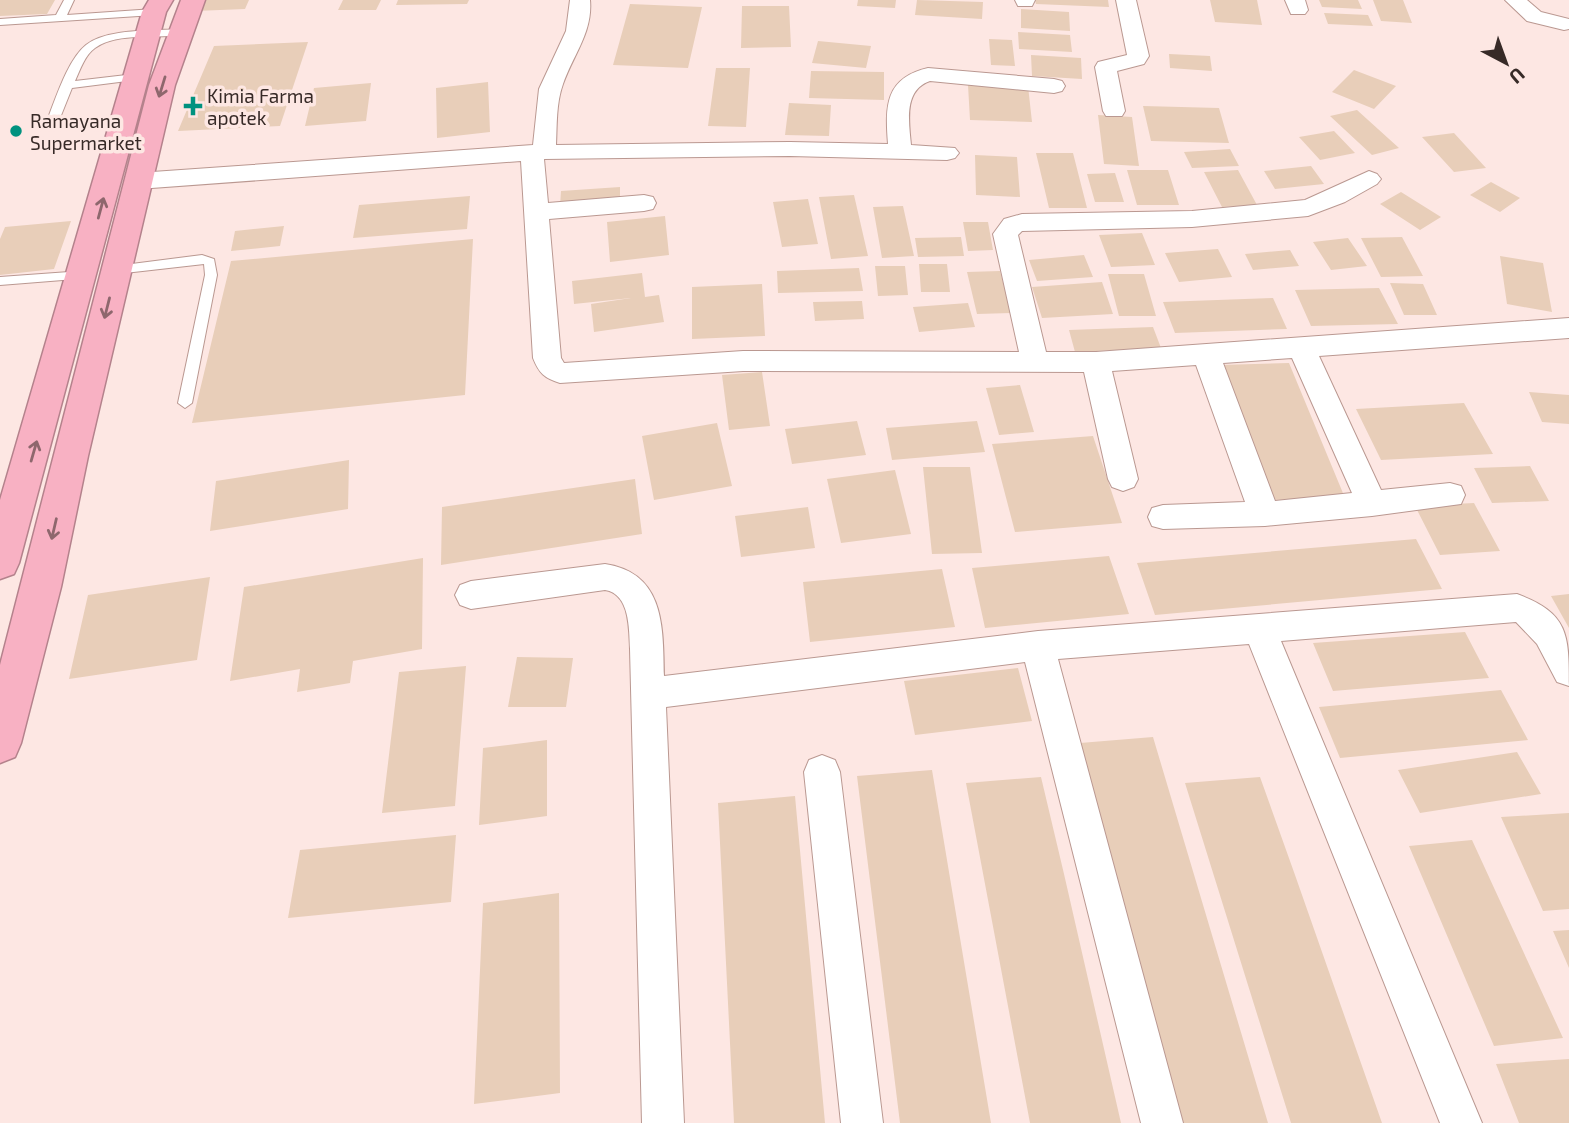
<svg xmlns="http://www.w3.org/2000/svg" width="1569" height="1123" font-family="'Exo 2',sans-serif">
<rect width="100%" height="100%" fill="#fde7e3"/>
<path fill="#e8ceb9" d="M0 0H55L47 14 0 16Z
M200 0H249L245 9 195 11Z
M343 0H381L376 10H338Z
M398 0H469L467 4 396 5Z
M858 0H896L895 8 857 6Z
M917 0 983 2 982 19 915 15Z
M1035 0H1108L1109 7 1036 4Z
M1210 0H1257L1262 25 1215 22Z
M1319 0H1358L1362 9 1322 7Z
M1373 0H1403L1412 23 1381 21Z
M630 4 702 7 688 68 613 65Z
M742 6H789L791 47 741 48Z
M1021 9 1069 12 1070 31 1021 28Z
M1324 13 1368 15 1373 26 1328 24Z
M1018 32 1070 35 1072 52 1019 49Z
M989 39 1012 40 1015 66 991 65Z
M818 41 871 46 866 68 812 63Z
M308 42 280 126 178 131 214 46Z
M1169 54 1210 56 1212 71 1170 68Z
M1031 55 1081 58 1082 79 1032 76Z
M716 68H750L746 127 708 126Z
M1354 70 1396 86 1374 109 1332 92Z
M811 71 884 72V100L809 98Z
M488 82 490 132 437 138 436 88Z
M371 83 366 121 305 126 314 88Z
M968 85 1028 86 1032 122 970 120Z
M789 103 831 105 829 136 785 135Z
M1143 106 1219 108 1229 143 1151 141Z
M1357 110 1399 148 1372 155 1330 116Z
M1098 115 1132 117 1139 166 1104 164Z
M1334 131 1355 153 1320 160 1299 137Z
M1454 133 1486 168 1454 172 1422 137Z
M1230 149 1239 166 1192 168 1184 152Z
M1036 153H1073L1087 208H1049Z
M975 155 1017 157 1020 197 976 195Z
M1311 166 1324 184 1275 189 1264 171Z
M1127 170H1168L1179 205H1137Z
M1238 170 1257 205 1222 207 1204 172Z
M1115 173 1124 202H1095L1087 174Z
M1491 182 1520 198 1500 212 1470 195Z
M620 187V202L560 206 561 191Z
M1401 192 1441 217 1420 230 1380 204Z
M854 195 868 256 831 259 819 197Z
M470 196 467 229 353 238 359 205Z
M808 199 818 244 782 247 773 202Z
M903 206 914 256 882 258 873 207Z
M665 216 669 255 610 262 607 222Z
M71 221 54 269 0 275V239L5 227Z
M963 222H988L993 250 968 251Z
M284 226 280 246 231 251 235 231Z
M1142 233 1155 265 1111 267 1099 235Z
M961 237 964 256 918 257 915 238Z
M1402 237 1423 276 1381 277 1361 238Z
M1348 238 1367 266 1331 270 1313 242Z
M473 239 465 395 192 423 231 261Z
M1218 249 1232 277 1179 282 1165 253Z
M1290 250 1299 266 1253 270 1245 254Z
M1084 255 1093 277 1037 281 1029 260Z
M1500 256 1543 263 1552 312 1507 304Z
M919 264H947L950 292H921Z
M875 266H905L908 295 878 296Z
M859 268 863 291 778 293 777 271Z
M1000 271 1011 313 977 314 967 272Z
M642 273 645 297 659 295 664 322 594 332 591 304 631 298 574 304 572 281Z
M1108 274H1144L1156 316H1119Z
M1102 282 1113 314 1042 318 1032 287Z
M1390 283 1423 284 1437 315H1404Z
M762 284 765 336 692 339V287Z
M1379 288 1398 324 1311 326 1295 290Z
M1273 298 1287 329 1175 333 1163 302Z
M862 301 864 319 815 321 813 302Z
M968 303 975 327 919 332 913 307Z
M1153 327 1161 348 1075 352 1069 330Z
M1289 363 1345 498 1269 500 1220 365Z
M762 372 770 426 729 430 722 375Z
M1020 385 1034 432 999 435 986 388Z
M1529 392 1569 395V424L1542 422Z
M1464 403 1493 454 1381 460 1356 409Z
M857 421 866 455 792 464 785 429Z
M977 421 985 452 892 460 886 428Z
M717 423 732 486 654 500 642 436Z
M1093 436 1122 523 1015 532 992 444Z
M349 460 348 509 210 531 216 481Z
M1530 466 1549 501 1492 503 1474 468Z
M923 467H970L982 553 932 554Z
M895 470 911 534 841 543 827 479Z
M635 479 642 534 441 565 442 507Z
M1474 503 1500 551 1440 555 1415 506Z
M808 507 815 548 741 557 735 516Z
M1416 539 1442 589 1155 615 1137 563Z
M1109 556 1129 614 985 628 972 568Z
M423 558 422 649 353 661 350 683 297 692 300 669 230 681 244 587Z
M942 569 955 627 810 642 803 582Z
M210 577 197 660 69 679 88 595Z
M1569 594V628L1551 596Z
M1465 632 1489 678 1333 691 1313 643Z
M517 657 573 658 566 707H508Z
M466 666 455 806 382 813 399 672Z
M1018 668 1032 721 915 735 904 681Z
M1501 690 1528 740 1340 758 1319 707Z
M1153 737 1268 1123H1177L1080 743Z
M547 740V816L479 825 483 748Z
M1517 752 1541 794 1420 813 1398 770Z
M932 770 959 932 991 1123H900L857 776Z
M1041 777 1064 874 1121 1123H1030L966 783Z
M1260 777 1295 875 1382 1123H1291L1185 783Z
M795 796 825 1123H734L718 803Z
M1569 813V909L1543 911 1501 817Z
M456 835 451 902 288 918 300 850Z
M1472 840 1563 1038 1494 1046 1409 846Z
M559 893 560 1093 474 1104 483 903Z
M1569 930V968L1553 931Z
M1569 1059V1123H1519L1496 1064Z"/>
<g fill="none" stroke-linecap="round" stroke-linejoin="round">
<g stroke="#ba9891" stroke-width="2">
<path id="lane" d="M64 0H74L67 15 154 9 159 12 154 15 0 25V19L56 15Z
M182 29 186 30V34C158 40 119 31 95 48 85 55 80 70 75 81L135 74 140 77 135 80 72 88 56 128 46 130 44 128C54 105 66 61 86 45 107 28 155 31 182 29Z
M202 255 214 259 217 275 192 403 185 408 178 403 205 275 204 264 116 274 110 270 116 266Z
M83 271 89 275 88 278 0 285V277Z"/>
</g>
<g stroke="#ba9891" stroke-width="2">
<path id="street" d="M570 0H590C593 32 573 55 563 84 556 103 557 125 556 145L790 142 888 144C885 106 885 78 928 68L1054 79 1062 81 1065 86 1062 91 1054 93 930 81C903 90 909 123 911 145L955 148 959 153 955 158 947 160 790 156 544 159 548 203 644 195 653 197 656 203 653 209 644 211 549 219 561 358 564 363 743 351 1019 352 993 234 1004 219 1022 214 1192 211 1305 200 1369 171 1377 174 1381 179 1377 184 1345 202 1308 216 1192 227 1022 231 1018 235 1046 352H1096L1569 318V338L1319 356 1381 490 1450 483 1461 486 1465 495 1461 504 1372 516 1265 526 1163 529 1152 526 1148 517 1152 508 1163 505 1245 502 1196 365 1112 371 1138 479 1134 487 1123 491 1112 487 1108 479 1084 372 743 371 560 383C544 378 539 373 533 358L521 161 138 189 130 186 126 181 130 176 138 173 533 145 539 89 566 31ZM1292 358 1352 493 1275 501 1223 363Z
M1015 0H1035L1032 6H1018Z
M1116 0H1136L1149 56 1144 64 1117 71 1125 111 1122 116H1106L1103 111 1095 67 1098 62 1127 55Z
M1285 0H1305L1308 10 1305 14H1291Z
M1505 0H1527L1541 12 1569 19V29L1564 30 1527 21Z
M605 564C665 573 663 627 664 676L1038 631 1517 594C1569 613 1569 635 1569 686L1557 682 1537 644 1516 622 1281 641 1482 1123H1440L1249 644 1058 659 1183 1123H1141L1025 662 666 707 684 1123H642L630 649C629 628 630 594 605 590L471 609 460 605 455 595 460 585 471 581Z
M822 755 835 760 840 772 883 1123H841L804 772 809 760Z"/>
</g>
<g stroke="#b4828c" stroke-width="3">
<path id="highway" d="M149 0H173L166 12 19 563 14 574 0 579V500L142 12Z
M181 0H205L175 85 88 456 61 587 21 743 15 757 0 763V665L149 85Z"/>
</g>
<use href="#lane" fill="#fff" fill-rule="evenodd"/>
<use href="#street" fill="#fff" fill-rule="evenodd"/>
<use href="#highway" fill="#f8b1c3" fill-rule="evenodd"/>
</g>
<defs><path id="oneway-shaft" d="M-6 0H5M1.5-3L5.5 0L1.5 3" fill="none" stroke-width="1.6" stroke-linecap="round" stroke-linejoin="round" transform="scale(1.75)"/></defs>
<g stroke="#8e676d">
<use href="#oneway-shaft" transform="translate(162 87) rotate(107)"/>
<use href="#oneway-shaft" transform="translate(101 208) rotate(-75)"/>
<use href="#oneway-shaft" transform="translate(107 308) rotate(104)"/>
<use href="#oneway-shaft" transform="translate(34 451) rotate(-74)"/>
<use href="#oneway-shaft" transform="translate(54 529) rotate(103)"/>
</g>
<g fill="#00927f" stroke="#fde7e3" stroke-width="2.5">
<path d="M189.5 95.5h7v7h7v7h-7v7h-7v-7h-7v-7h7z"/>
<circle cx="16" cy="131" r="7"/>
</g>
<g text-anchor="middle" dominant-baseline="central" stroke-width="7" stroke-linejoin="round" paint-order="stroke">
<g font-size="19" fill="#372a27" stroke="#fde7e3" text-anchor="start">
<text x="207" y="95">Kimia Farma<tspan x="207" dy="22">apotek</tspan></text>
<text x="30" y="120">Ramayana<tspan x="30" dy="22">Supermarket</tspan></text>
</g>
</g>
<g transform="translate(1506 63) rotate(139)" stroke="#fde7e3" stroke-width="5" paint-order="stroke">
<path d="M0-5L12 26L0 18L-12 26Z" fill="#372a27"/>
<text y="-10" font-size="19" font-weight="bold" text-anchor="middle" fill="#372a27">U</text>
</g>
</svg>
